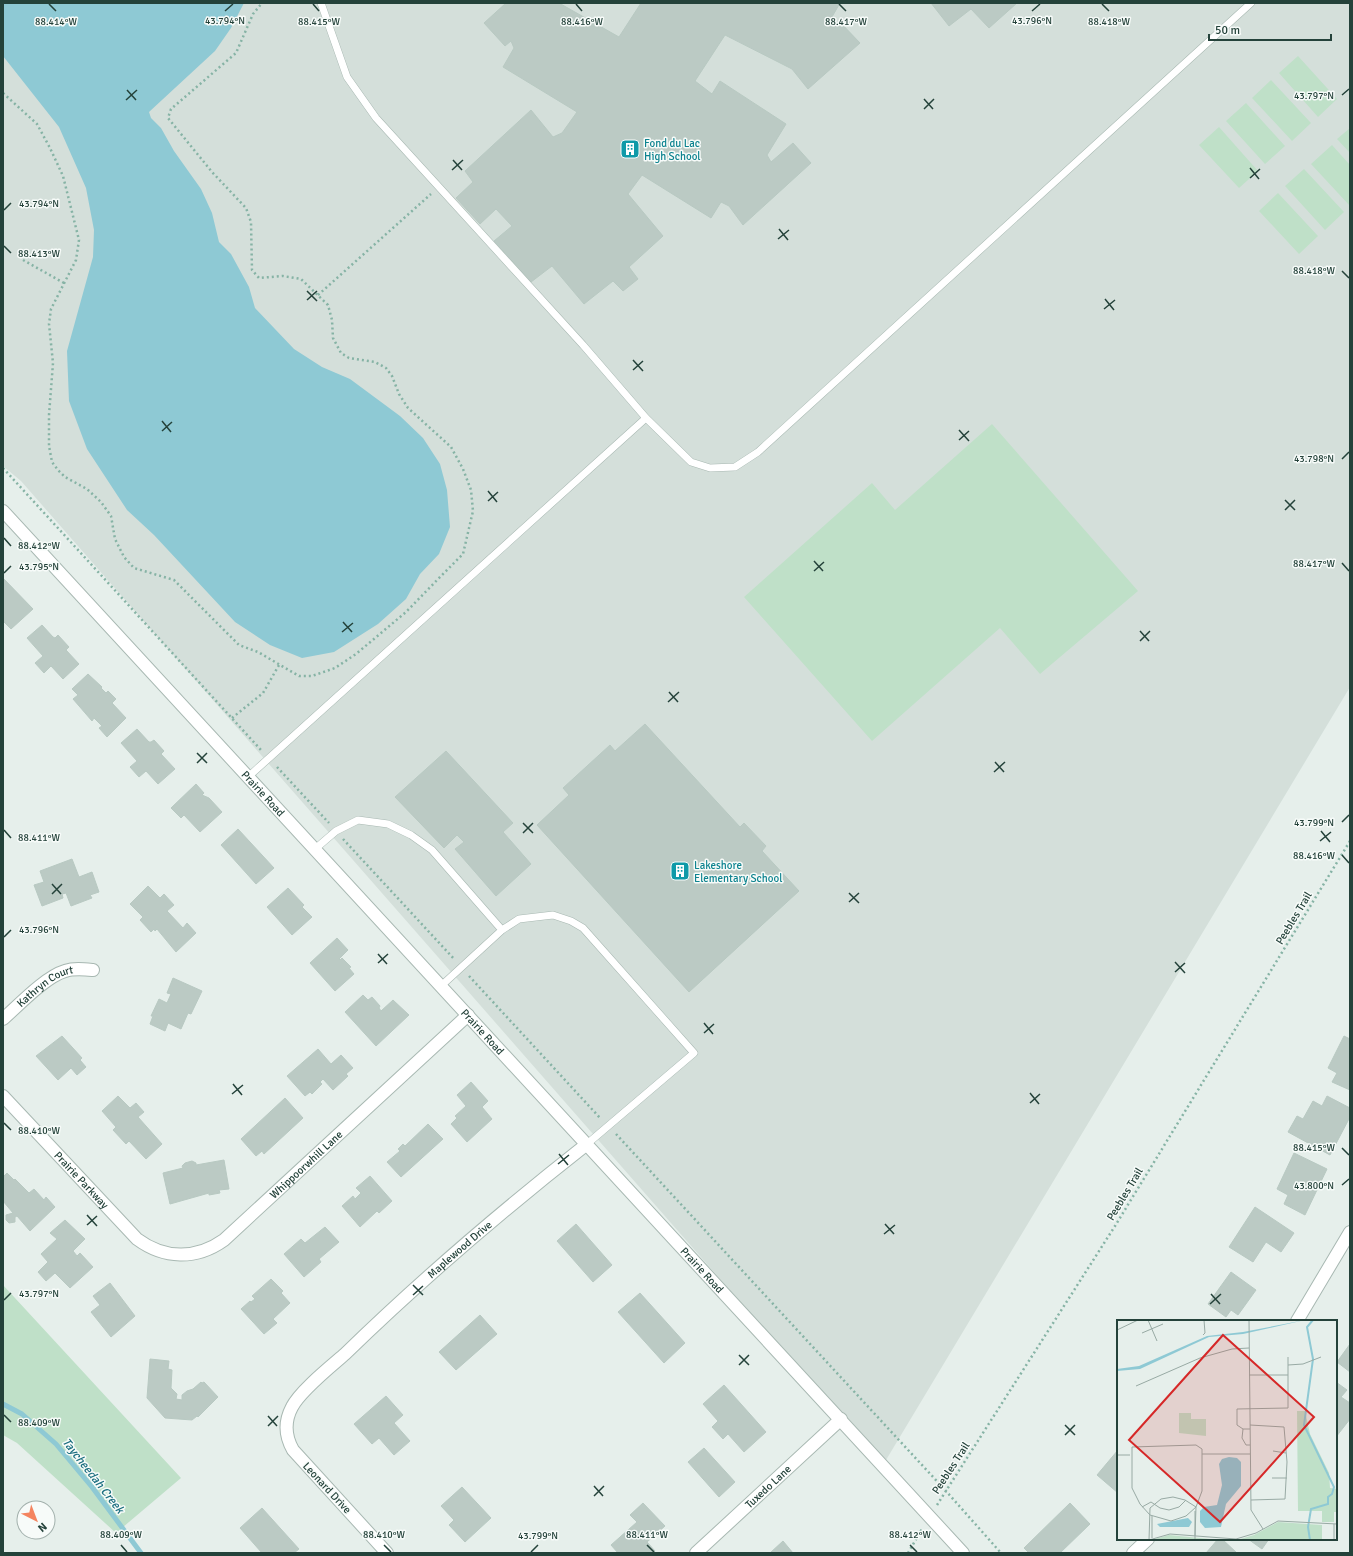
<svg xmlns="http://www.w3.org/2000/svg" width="1353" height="1556" font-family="Signika,sans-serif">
<rect width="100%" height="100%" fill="#e6efeb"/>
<path fill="#d4dfda" d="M3 3H1350V687L883 1465 21 481 3 466Z"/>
<path fill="#bfe0c8" d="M1298 56 1337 99 1318 117 1279 73Z
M1271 80 1311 123 1292 141 1252 98Z
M1246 103 1285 146 1265 164 1226 121Z
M1219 127 1258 171 1239 188 1199 145Z
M1350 128V153L1337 139Z
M1332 145 1350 165V206L1311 164Z
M1304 169 1344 212 1325 230 1285 186Z
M1278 193 1318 236 1299 254 1259 211Z
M992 424 1138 591 1040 674 1000 628 872 741 744 597 872 483 895 510Z
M3 1285 181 1478 116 1533 17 1443 3 1435Z"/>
<path fill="#8ec9d4" d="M3 3H244L231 28 215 51 149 112 151 118 161 128 174 151 201 189 212 213 219 242 231 254 249 287 255 308 294 349 322 367 350 379 400 416 423 438 440 464 447 490 450 527 439 554 420 574 406 599 378 624 334 652 302 658 270 645 235 622 154 535 127 510 87 449 69 401 67 351 93 257 94 230 86 188 59 127 3 56Z"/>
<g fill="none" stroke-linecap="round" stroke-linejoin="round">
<path stroke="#8ec9d4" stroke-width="5" d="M3 1404 22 1414 56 1444 92 1487 141 1553"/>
</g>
<path fill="#bbcac4" stroke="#b8c9c2" d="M506 3H559L619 37 641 3H840L829 22 833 27 839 21 860 43 808 89 792 69 725 35 695 81 712 94 720 81 786 124 767 155 771 162 793 143 811 163 743 225 729 206 721 202 711 218 642 175 628 194 663 236 629 267 638 279 623 291 613 281 584 304 552 266 531 282 494 241 512 226 496 209 480 224 456 198 473 182 465 171 531 110 553 137 562 133 577 112 503 67 514 48 511 41 505 46 484 23Z
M931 3H1017L989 28 971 9 949 26Z
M3 578 33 609 11 629 3 621Z
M42 625 53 637 55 638 58 635 69 647 66 650 79 664 63 679 51 666 44 673 35 663 43 656 27 638Z
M88 674 102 687 101 688 106 693 108 691 116 699 112 703 126 718 107 737 99 728 102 726 94 718 92 721 73 699 78 695 72 689Z
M645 724 740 827 744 823 766 846 762 851 799 891 689 992 537 825 569 795 563 788 610 745 615 751Z
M137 729 149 742H151L154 740 164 751 161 754 175 769 158 784 146 771 139 777 130 767 137 761 121 743Z
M446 751 513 823 503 832 531 864 496 896 455 849 464 842 457 835 444 848 395 797Z
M196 784 204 793 202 795 209 798 222 812 200 832 184 815 181 818 171 808Z
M238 829 274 868 256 884 221 845Z
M72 859 79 877 92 872 99 892 90 895 92 898 71 906 66 893 62 894 63 898 42 906 34 885 44 882 40 871Z
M148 886 160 898 164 894 174 905 167 911 183 928 187 923 196 933 176 952 157 929 155 931 154 929 151 932 140 920 143 917 130 904Z
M288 888 304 905 302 907 312 917 292 935 267 907Z
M337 938 348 950 339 959 340 960 342 958 351 967 349 968 354 974 335 991 310 963Z
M173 978 202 991 191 1014 188 1013 181 1029 168 1023 165 1031 150 1024 153 1016H151L159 999 167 1003 171 994 167 993Z
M363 995 368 1000 372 997 380 1006 379 1008 381 1011 393 1000 409 1015 376 1046 345 1012Z
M62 1036 82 1058 80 1060 86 1067 77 1075 71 1068 58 1080 36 1056Z
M1344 1036 1350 1039V1090L1332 1082 1337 1073 1328 1068Z
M318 1049 331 1064 341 1055 353 1068 346 1074 348 1076 333 1090 323 1079 320 1082 322 1084 312 1094 310 1092 305 1096 287 1076Z
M471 1082 488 1101 482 1107 492 1119 467 1142 451 1124 457 1118 455 1116 466 1106 457 1095Z
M118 1096 130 1108 136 1103 144 1112 138 1117 162 1144 146 1159 129 1141 126 1144 113 1130 116 1127 102 1111Z
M1327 1096 1350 1108V1117L1330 1155 1288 1132 1297 1116 1303 1119 1313 1101 1322 1106Z
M285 1098 303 1118 264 1154 262 1151 256 1156 241 1139Z
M428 1124 443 1139 401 1177 387 1162 400 1151 398 1149 403 1144 405 1146Z
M1294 1153 1327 1169 1305 1215 1284 1204 1288 1195 1277 1189Z
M224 1160 229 1189 219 1190 220 1193 209 1195V1193L170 1204 163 1173 183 1168 182 1166 185 1163 192 1161 196 1163V1165Z
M7 1173 14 1180 15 1179 29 1193 34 1189 44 1200 46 1197 55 1207 30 1231 17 1216 15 1217V1222L9 1223 6 1220V1215L13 1213 3 1201V1177Z
M370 1176 392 1201 379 1213 377 1211 360 1227 342 1206 353 1196 355 1199 361 1193 356 1188Z
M1255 1207 1294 1233 1281 1252 1266 1242 1253 1262 1229 1247Z
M65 1220 85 1239 73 1251 77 1256 80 1253 93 1267 70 1288 55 1273 46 1281 38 1272 48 1262 41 1254 57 1239 50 1233Z
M576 1224 612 1265 593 1282 557 1241Z
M325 1227 339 1242 319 1259 321 1262 304 1277 284 1254 301 1239 305 1243Z
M1231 1272 1256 1290 1238 1315 1231 1310 1226 1317 1208 1304Z
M271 1279 283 1291 281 1293 290 1303 273 1319 277 1323 264 1334 241 1309 250 1301 251 1302 255 1299 252 1296Z
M110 1283 135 1316 111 1337 91 1312 100 1305 93 1296Z
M640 1293 685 1343 664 1363 618 1312Z
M480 1315 497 1334 456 1370 439 1352Z
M1350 1344V1372L1337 1362Z
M150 1359 169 1361 168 1369 172 1370 171 1388 177 1394 176 1399 182 1400V1395L187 1391 193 1389 201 1382 202 1383 204 1382 218 1397 198 1417 197 1416 192 1420 165 1418 147 1398Z
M1336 1382 1347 1390 1341 1397 1350 1403V1419L1336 1437Z
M724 1385 766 1432 744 1452 728 1434 723 1439 712 1427 718 1421 703 1404Z
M386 1396 403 1415 394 1423 410 1441 394 1455 379 1438 372 1444 354 1424Z
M704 1448 735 1482 719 1497 688 1462Z
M1118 1450V1493L1097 1475Z
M462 1487 491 1518 465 1542 449 1525 454 1520 441 1506Z
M643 1503 665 1526 647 1542 655 1551 653 1553H618L611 1545 637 1522 630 1515Z
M1070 1503 1090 1524 1060 1553H1029L1024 1548Z
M262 1508 299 1549 294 1553H262L240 1528Z
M1218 1539H1222L1237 1553H1206Z
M1248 1539H1269L1262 1549Z
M783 1541 793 1553H770Z"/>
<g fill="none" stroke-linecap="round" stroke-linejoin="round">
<g stroke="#a8b8b2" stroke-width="8">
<path id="service" d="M321 3 347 77 376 118 583 345 646 418 691 462 710 468 735 467 758 452 1251 3
M248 777 646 418
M315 849 336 831 358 820 388 824 411 835 432 850 502 930 441 986
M502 930 519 919 553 915 571 921 583 928 694 1053 587 1144"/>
</g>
<g stroke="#a8b8b2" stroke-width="14">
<g id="minor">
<path id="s1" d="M3 511 963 1553"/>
<path id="s2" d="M3 1019C19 1005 45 977 65 971 74 968 83 969 93 970"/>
<path id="s3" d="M3 1096 137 1239C164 1259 196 1260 224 1240L468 1015"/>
<path d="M1297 1321 1350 1232"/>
<path id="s4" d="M387 1553 293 1450C285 1436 284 1422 292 1407 300 1391 330 1367 345 1354 421 1280 503 1210 587 1144"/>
<path id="s5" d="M696 1553 841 1419"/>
<path d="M1133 1553 1148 1539"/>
</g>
</g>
<path stroke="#86b3a5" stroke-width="2.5" stroke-dasharray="2 3" stroke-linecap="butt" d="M3 93 37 124 50 148 63 176 79 240 76 260 51 309 49 324 53 363 49 415V446L52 462 58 470 65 477 87 489 101 502 111 516 115 539 124 557 134 568 174 580 239 645 258 652 299 676H312L335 668 356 654 406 612 441 576 463 554 473 511 471 490 463 469 451 447 408 408 399 394 392 376 386 368 375 362 349 358 341 353 333 338 332 320 328 305 301 279 283 276 259 278 252 270 251 222 246 208 212 172 168 118 171 109 236 53 253 14 262 3
M23 260 64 283
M318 295 431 194
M3 468 261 750
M232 718 263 693 279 665
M277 767 329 823
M343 839 455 960
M469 976 601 1119
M616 1134 946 1491 1001 1553
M937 1505 1115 1226 1350 841
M908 1553 922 1529"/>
<use href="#service" stroke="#fff" stroke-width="7"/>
<use href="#minor" stroke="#fff" stroke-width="12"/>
</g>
<path fill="none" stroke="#24423a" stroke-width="1.5" d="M49 4 56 11M313 4 319 11M576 4 582 11M839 4 846 11M1102 4 1109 11M225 11 233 4M1032 11 1040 4M127 90 136 100M1342 95 1349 89M924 99 933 109M126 100 137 90M924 109 934 99M453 160 462 170M1250 168 1259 179M452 170 463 160M1250 178 1260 169M4 210 11 203M779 229 788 240M778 239 789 230M4 246 11 253M1342 271 1349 278M307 291 317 301M1105 299 1114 310M307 300 317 291M1104 309 1115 300M633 360 643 371M633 370 643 361M162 421 171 432M959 430 969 441M162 431 172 422M959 440 969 431M1342 459 1349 452M488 491 497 502M1285 500 1295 510M488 501 498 492M1285 510 1295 500M4 538 11 546M814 561 823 571M1342 563 1349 571M814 571 824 562M4 573 11 566M343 622 352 632M1140 631 1149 641M342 632 353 623M1140 641 1150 631M669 692 678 702M668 702 679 692M197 753 207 763M995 762 1004 772M197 763 207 753M994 772 1005 762M1342 822 1349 815M523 823 533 833M4 830 11 838M1321 831 1330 842M523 833 533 823M1320 841 1331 832M1342 855 1349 863M52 884 61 894M849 893 859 903M52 894 62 884M849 902 859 893M4 937 11 930M378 954 387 964M1175 962 1185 973M378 963 388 954M1175 972 1185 963M704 1023 713 1034M704 1033 714 1024M233 1084 242 1095M1030 1093 1039 1104M232 1094 243 1085M1030 1103 1040 1094M4 1123 11 1130M1342 1148 1349 1155M559 1154 568 1165M558 1164 569 1155M1342 1185 1349 1179M87 1215 97 1226M885 1224 894 1234M87 1225 97 1216M884 1234 895 1225M413 1285 423 1295M1211 1294 1220 1304M413 1295 423 1286M4 1300 11 1293M1210 1304 1221 1294M739 1355 749 1365M739 1365 749 1355M4 1415 11 1422M268 1416 277 1426M1065 1425 1075 1435M268 1426 278 1416M1065 1435 1075 1425M594 1486 603 1496M594 1496 604 1486M121 1545 127 1552M384 1545 391 1552M647 1545 654 1552M910 1545 917 1552M531 1552 538 1545"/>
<defs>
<g id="building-square" transform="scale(1)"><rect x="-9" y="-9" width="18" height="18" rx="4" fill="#0f9aa8" stroke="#f7fbf9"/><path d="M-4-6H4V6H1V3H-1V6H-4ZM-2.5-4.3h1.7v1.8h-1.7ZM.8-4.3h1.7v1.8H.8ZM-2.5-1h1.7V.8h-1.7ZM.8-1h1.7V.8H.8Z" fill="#fff"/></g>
</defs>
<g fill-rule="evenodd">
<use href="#building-square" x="630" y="149"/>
<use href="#building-square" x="680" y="871"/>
</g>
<g text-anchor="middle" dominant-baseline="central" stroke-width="3" stroke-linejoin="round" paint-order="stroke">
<g font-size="11" fill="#0d838f" stroke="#f7fbf9" text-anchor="start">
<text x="644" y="143">Fond du Lac<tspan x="644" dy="13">High School</tspan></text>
<text x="694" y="865">Lakeshore<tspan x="694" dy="13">Elementary School</tspan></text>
</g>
<g font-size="11" fill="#24423a" stroke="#f7fbf9">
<text stroke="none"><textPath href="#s1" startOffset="384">Prairie Road</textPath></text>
<text transform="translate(1294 918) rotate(-59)">Peebles Trail</text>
<text stroke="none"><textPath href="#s2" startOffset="54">Kathryn Court</textPath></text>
<text stroke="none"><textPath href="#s1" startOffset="708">Prairie Road</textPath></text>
<text stroke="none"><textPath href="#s3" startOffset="401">Whippoorwhill Lane</textPath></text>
<text stroke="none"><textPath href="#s3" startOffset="115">Prairie Parkway</textPath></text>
<text transform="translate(1125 1194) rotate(-59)">Peebles Trail</text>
<text stroke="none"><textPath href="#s4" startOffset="415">Maplewood Drive</textPath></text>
<text stroke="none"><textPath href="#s1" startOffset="1032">Prairie Road</textPath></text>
<text transform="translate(951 1468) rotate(-57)">Peebles Trail</text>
<text stroke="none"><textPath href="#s5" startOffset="98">Tuxedo Lane</textPath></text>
<text transform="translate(327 1488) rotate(47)">Leonard Drive</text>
</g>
<g font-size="12" font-style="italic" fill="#1c6f80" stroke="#f7fbf9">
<text transform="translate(93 1476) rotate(52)">Taycheedah Creek</text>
</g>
</g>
<g transform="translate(1117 1320)">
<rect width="220" height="220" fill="#e6efeb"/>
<path d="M180 91H188L193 114 212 153 213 168 220 169V192H217V202H205V191H181ZM62 93H74V99H89V116L62 113ZM161 202 205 205V220H120L137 215ZM52 215 103 220H34Z" fill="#bfe0c8"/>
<path d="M188 0 126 14 92 17 23 49 0 51V49L22 46 90 16 126 12ZM112 137 120 138 124 142V166L109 184 104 207 88 208 83 202V191L87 187 100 185 105 165 102 144 105 139ZM71 198 75 202 72 207H43L40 204Z" fill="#8ec9d4"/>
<path fill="none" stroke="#8ec9d4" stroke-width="2" d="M193 220 191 207 194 189 211 184V177L215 174 217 167 187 105 196 39 190 7 196 0"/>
<path fill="none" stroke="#98aaa4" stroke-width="1" d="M31 0 40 21M132 0 134 190 146 209M0 10 21 0M25 13 46 4M86 15 88 13 87 0M171 45 186 44 204 37M132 55H171M19 66 83 38 115 29 132 28M133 105 167 107 170 142 168 179 134 180M126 109 120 105V89L171 88V37M133 109H126L125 118 129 125H133M79 125 85 129V171L79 187 69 196 54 201 33 195 23 184 15 168V127ZM156 131 169 133M85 134H133M0 135H13M155 158H170M25 187 34 182 43 188 52 190 62 187 69 180M217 204V220M35 218V196M32 220 53 214 119 219 139 213 161 201 220 204M32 220 33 188 44 179 56 177 68 180 79 187 78 216M78 220V191"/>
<path fill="#d62828" fill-opacity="0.15" stroke="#d62828" stroke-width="2" d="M106 15 197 97 103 202 12 120Z"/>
<rect width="220" height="220" fill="none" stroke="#24423a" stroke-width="2"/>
</g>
<g font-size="10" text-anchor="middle" fill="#24423a" stroke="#f7fbf9" stroke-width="3" stroke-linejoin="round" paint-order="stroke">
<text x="225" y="24">43.794°N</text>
<text x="1032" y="24">43.796°N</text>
<text x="56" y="25">88.414°W</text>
<text x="319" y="25">88.415°W</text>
<text x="582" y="25">88.416°W</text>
<text x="846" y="25">88.417°W</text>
<text x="1109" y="25">88.418°W</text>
<text x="1314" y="99">43.797°N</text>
<text x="39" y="207">43.794°N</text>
<text x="39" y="257">88.413°W</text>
<text x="1314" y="274">88.418°W</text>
<text x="1314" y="462">43.798°N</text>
<text x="39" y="549">88.412°W</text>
<text x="1314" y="567">88.417°W</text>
<text x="39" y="570">43.795°N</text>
<text x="1314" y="826">43.799°N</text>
<text x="39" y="841">88.411°W</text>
<text x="1314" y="859">88.416°W</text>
<text x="39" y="933">43.796°N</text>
<text x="39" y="1134">88.410°W</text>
<text x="1314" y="1151">88.415°W</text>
<text x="1314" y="1189">43.800°N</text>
<text x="39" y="1297">43.797°N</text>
<text x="39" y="1426">88.409°W</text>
<text x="121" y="1538">88.409°W</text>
<text x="384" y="1538">88.410°W</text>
<text x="647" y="1538">88.411°W</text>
<text x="910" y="1538">88.412°W</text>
<text x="538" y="1539">43.799°N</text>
</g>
<rect width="1353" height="1556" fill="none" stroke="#24423a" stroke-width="8"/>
<g transform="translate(36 1520) rotate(138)"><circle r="19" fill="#f7fbf9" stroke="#a3b1ad"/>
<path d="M0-3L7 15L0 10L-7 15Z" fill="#f4845f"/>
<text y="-6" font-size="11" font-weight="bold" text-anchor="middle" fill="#24423a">N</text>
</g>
<path d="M1209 34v6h122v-6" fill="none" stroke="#24423a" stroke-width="2"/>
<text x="1215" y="34" font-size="12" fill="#24423a" stroke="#f7fbf9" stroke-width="3" paint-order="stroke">50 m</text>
</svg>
